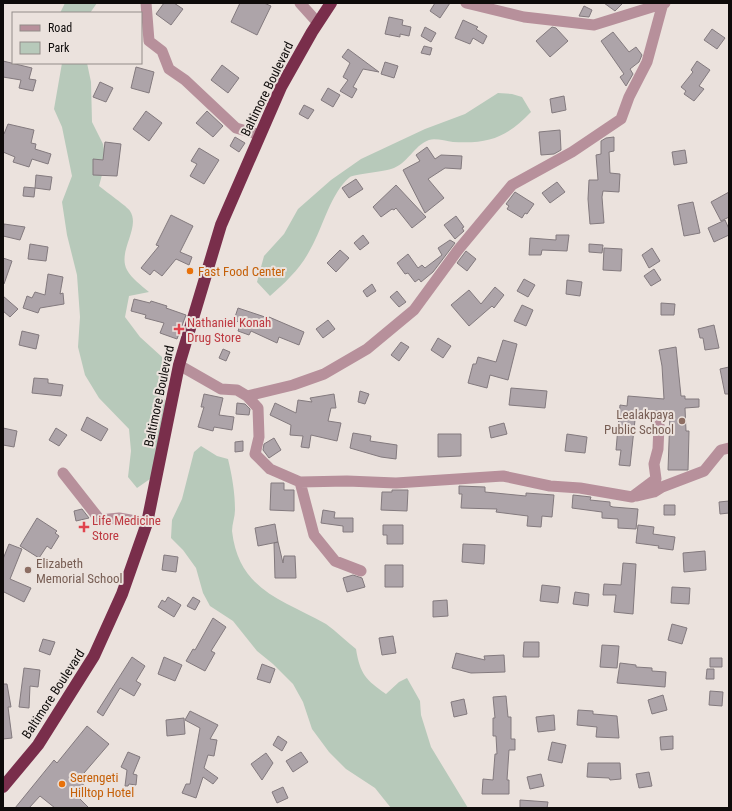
<svg xmlns="http://www.w3.org/2000/svg" width="732" height="811" font-family="'Roboto Condensed',sans-serif">
<rect width="100%" height="100%" fill="#ebe2dd"/>
<path fill="#b7c9ba" d="M65 3H97L90 13H60Z
M62 63H87L91 82 92 122 103 144 106 160 99 186C105 191 128 207 130 211 141 228 117 251 127 270 132 279 141 285 149 292L129 296 125 317 140 337 162 357V367L157 389 163 398 175 409 160 472 137 488 128 477 131 451 129 429 99 398 85 375 78 347 80 317 77 275 67 235 62 202 72 176 62 127 54 109Z
M498 93 512 94 522 97 531 112C506 138 489 144 453 142 446 141 435 138 429 140 413 146 408 164 391 169 383 172 354 174 350 177 331 192 323 227 311 248 301 268 286 282 270 296L257 282 264 256 284 234 298 209 331 180 361 159 425 129 465 114Z
M201 446 217 456 228 459C232 476 235 492 235 510 235 517 232 524 232 531 239 591 282 599 326 624 336 631 346 641 356 649 360 674 366 680 386 694L399 682 407 678 420 701 421 715 431 747 468 808H391L375 788 346 769 329 752 312 729 303 702 293 684 273 664 257 651 233 621 210 606 203 593 196 568 183 550 171 538 172 520 182 499 194 452Z"/>
<path fill="#ada4a9" stroke="#837a7e" d="M164 3H174L183 9 171 25 156 14Z
M240 3H264L271 6 257 35 231 22Z
M435 3H450L440 18 430 11Z
M604 3H623L615 11Z
M584 6 592 10 589 17 579 16Z
M389 17 403 20 402 25 411 27 409 36 400 34V37L385 34Z
M463 20 478 27 476 29 487 36 483 44 473 38 470 44 455 38Z
M425 27 436 33 431 42 421 36Z
M552 27 556 28 568 41 550 57 536 41Z
M712 29 725 38 717 49 704 40Z
M613 32 629 52 636 47 642 55 639 62 630 69 633 74 626 86 620 77 624 74 601 41Z
M424 46 432 48 430 55 421 53Z
M348 49 379 72 363 69 353 87 357 89 352 98 340 91 348 80 343 77 350 63 342 57Z
M3 61 32 68 29 79 36 80 33 91 19 88 21 80 3 77Z
M697 61 710 70 699 86 704 89 694 101 684 94 686 91 681 87 693 72 691 70Z
M385 62 398 66 394 78 381 74Z
M222 65 239 78 228 93 211 80Z
M136 67 154 72 149 93 131 88Z
M100 82 113 88 106 102 93 97Z
M328 88 340 95 333 107 321 100Z
M564 96 566 110 552 113 550 99Z
M304 105 314 110 308 119 299 114Z
M146 111 162 123 149 141 133 129Z
M207 111 223 126 213 137 196 123Z
M8 124 34 130 31 143 36 144 35 149 51 154 48 164 32 159 29 167 13 162 15 157 3 152V134H4Z
M560 130 561 150 554 154 541 155 539 132Z
M235 137 245 143 239 152 230 146Z
M614 137V151L609 152 610 173 620 174 619 192 603 191 602 197 604 223 590 224 588 199 589 180H598L596 155 601 154V141L606 138Z
M105 142 121 144 117 176 93 175V159L103 160Z
M427 147 435 159 441 155 462 156 461 169 445 168 428 179 444 198 425 213 403 170 420 161 416 155Z
M199 148 219 160 204 184 190 176 197 164 191 161Z
M685 150 687 163 674 165 672 152Z
M36 175 52 177 50 190 35 188Z
M356 179 363 189 349 198 342 188Z
M557 182 565 192 550 203 542 193Z
M396 185 426 217 412 228 396 208 394 210 392 209 381 217 373 207Z
M24 187 35 188 34 197 23 196Z
M515 192 534 204 527 214 525 213 522 218 507 209 509 206 506 204Z
M729 192V217L721 221 711 202Z
M693 202 700 233 684 236 678 205Z
M171 215 193 226 180 252 192 257 189 265 176 259 162 276 154 270 150 275 141 268 159 246 156 245Z
M456 216 464 227 462 228 464 231 455 239 444 225Z
M725 220 729 229V235L714 242 708 228Z
M4 224 25 227 20 240 3 236Z
M363 235 369 243 360 250 354 243Z
M556 235H569L567 251 542 250 541 255H529L530 238 556 240Z
M450 240 455 243 433 272 421 282 419 279 415 282 408 273 405 274 397 263 408 254 418 268 422 265 425 268 442 255 438 248Z
M30 244 48 247 46 261 28 259Z
M589 244 603 245 602 253 589 252Z
M604 248 622 249 621 271 603 270Z
M652 248 660 261 649 268 642 255Z
M340 250 349 258 336 272 327 263Z
M466 251 476 259 467 271 457 263Z
M3 258 12 261 4 284H3Z
M654 269 661 280 651 286 644 276Z
M48 274 63 277 60 294 63 293 64 304 40 308 38 313 23 308 27 296 32 298 35 292 45 295Z
M524 279 535 285 528 297 517 291Z
M567 280 582 282 580 296 566 294Z
M372 284 376 291 367 297 363 291Z
M495 287 504 295 494 308 492 306 469 326 451 305 469 290 481 304Z
M397 291 406 302 399 307 390 297Z
M3 296 18 309 10 317 3 311Z
M134 299 150 303 151 301 167 306 166 308 186 315 177 339 160 333 164 323 145 318 146 315 131 311Z
M661 303 675 304 674 315H661Z
M522 305 533 310 526 326 514 321Z
M238 308 268 318 269 317 304 332 299 345 279 337 277 343 251 331 249 335 238 331 241 323 234 320Z
M328 320 335 329 323 338 316 329Z
M714 325 719 348 705 350 703 338H700L698 329Z
M22 331 39 335 36 349 19 345Z
M438 338 451 346 443 358 431 350Z
M503 340 517 344 508 380 490 375 487 388 468 383 473 364H476L478 357 496 362Z
M401 342 409 347 399 361 391 355Z
M676 347 681 396H685V399H699V407L685 408 686 431H689L688 470H668L670 414 636 411 630 466 619 465 621 450H616L620 405 627 406 628 396 664 399 662 366 659 350Z
M223 349 230 352 226 361 219 358Z
M729 367V394H725L720 369Z
M34 378 48 379V383L63 385 61 396 32 393Z
M511 388 547 391 545 408 509 405Z
M360 391 369 394 365 404 358 402Z
M204 394 223 398 219 415 234 417 232 430 214 427 213 431 198 427 204 407H201Z
M334 394 336 408H331L328 421 341 423 337 441 311 435 309 448 301 447 303 436 290 435 291 425 270 415 275 403 296 413 298 400 312 402 310 398Z
M237 403 245 404 250 409 249 415 236 414Z
M87 417 108 429 101 441 81 430Z
M504 423 507 434 491 438 489 427Z
M3 428 17 431 14 447 3 445Z
M56 428 67 435 59 446 49 440Z
M353 433 371 436 370 441 397 445 396 459 381 457 350 448Z
M438 434H461V456L438 457Z
M567 434 587 437 585 453 565 451Z
M274 438 281 450 269 458 263 450 264 444Z
M243 441V451L235 452V442Z
M271 483H284V490H294V511L270 510Z
M459 486 485 487V492L526 496V493L554 495 552 517 542 516 541 527 527 526 528 516 496 512 497 509 461 508 462 494H459Z
M392 490H408L407 511 381 510 382 492H392Z
M573 495 591 497 590 500 610 502V506L613 507 638 509 636 529 618 528V519L602 518V512L572 508Z
M729 501V513L720 514 719 502Z
M664 505H675V515H664Z
M82 509 89 518 76 521 74 511Z
M323 510 335 512 334 518H353V532H343V526L321 523Z
M37 518 57 531 55 533 59 536 51 549 47 546 39 558 20 546Z
M275 524 278 542 258 546 255 528Z
M383 525H403V544H387V535H383Z
M638 525 654 527 653 534 675 537 673 550 658 548 659 546 636 543Z
M278 542 283 563 284 556H295L296 578H275L274 543Z
M9 544 22 549 10 579 31 588 24 602 4 592 3 593V559Z
M463 544 485 545 484 564 462 562Z
M705 551 706 570 684 572 683 553Z
M164 555 178 557 176 572 162 570Z
M623 563 636 564 633 614 614 612 616 595H603L604 584 621 585Z
M385 565H403V587H385Z
M353 575 362 578 365 587 347 592 343 578Z
M542 585 560 587 558 603 540 601Z
M672 587 690 588 689 604 671 603Z
M575 592 589 594 588 606 573 604Z
M168 597 181 605 174 617 158 607 162 600 165 602Z
M193 597 200 601 195 610 187 606Z
M447 600 448 616 433 617V601Z
M213 618 226 627 211 651 215 653 205 671 186 661 193 649 195 650Z
M672 624 687 628 682 644 668 640Z
M393 636 396 653 382 655 379 638Z
M43 639 55 642 50 655 39 651Z
M524 642H539V657H523Z
M602 645 619 646 617 668 600 667Z
M456 653 485 660 484 656 504 655 505 672 471 673 452 668Z
M132 657 145 666 136 681 141 684 134 696 120 688 103 716 97 712Z
M164 657 182 665 175 681 158 674Z
M710 658H722V667H710Z
M620 663 636 665V667L652 668V671L666 672 665 687 617 683Z
M262 664 275 669 270 683 257 679Z
M24 668 40 670 38 687 30 686 29 708 19 707Z
M707 669H714V679H706Z
M3 684H7L11 707H8L12 738 3 739Z
M710 691 723 692 722 706 709 705Z
M663 695 667 710 652 714 648 700Z
M506 696 508 717H511V739H515V750H509L507 780H509V794H482L483 779 493 780 495 754H497L496 736H493V718H495L493 697Z
M464 699 467 714 454 717 451 702Z
M578 710 593 711V714L617 716 619 738 596 737 597 727 577 725Z
M190 711 218 725 210 739 217 740 214 756 208 755 204 768 218 778 213 784 203 777 196 798 182 793 186 784H190L200 728 185 720Z
M554 715 555 730 538 732 536 717Z
M184 718 185 734 167 736 166 720Z
M87 726 109 744 78 780 87 788 79 798 89 808H55L40 796 29 808H15L54 760 57 763Z
M278 736 287 742 282 751 273 745Z
M673 736V749L661 750 660 737Z
M552 742 566 745 562 763 548 760Z
M128 752 140 757 133 774 137 775 136 785 129 784 128 786H125L127 770 121 767Z
M301 752 308 762 293 772 286 761Z
M266 753 273 763 262 780 251 764Z
M588 763H620L621 779 610 780 609 778 587 777Z
M649 772 652 786 639 788 636 774Z
M541 774 544 786 530 789 527 777Z
M283 787 288 798 277 803 272 792Z
M520 800 548 802 547 808H520Z"/>
<g fill="none" stroke-linecap="round" stroke-linejoin="round">
<path stroke="#b7909b" stroke-width="11" d="M146 3 149 41 162 51 169 69 185 80 236 128 260 135
M300 3 318 23
M466 3 524 17 594 25 665 3
M179 365 221 389 237 390 247 396 258 408 259 437 255 454 270 469 300 482 347 481 396 483 503 476 550 486 580 488 632 497 656 479 654 464 658 449 659 425
M247 396 293 385 324 374 367 349 414 310 458 250 512 185 572 152 621 119 629 97 647 62 663 3
M63 473 100 520 119 518 147 523
M300 482 314 535 335 561 361 571
M637 496 654 492 662 487 704 471 721 450 729 448"/>
<path stroke="#792e4b" stroke-width="12" d="M3 787 38 745 94 656 122 594 147 523 179 365 221 225 281 87 312 32 331 3"/>
</g>
<g fill="#e8710a" stroke="#ebe2dd" stroke-width="1.5">
<circle cx="190" cy="271" r="4"/>
<circle cx="62" cy="784" r="4"/>
</g>
<g fill="#e0444e" stroke="#ebe2dd" stroke-width="1.5">
<path d="M177 323h4v4h4v4h-4v4h-4v-4h-4v-4h4z"/>
<path d="M82 521h4v4h4v4h-4v4h-4v-4h-4v-4h4z"/>
</g>
<g fill="#8d6e63" stroke="#ebe2dd" stroke-width="1.5">
<circle cx="682" cy="421" r="4"/>
<circle cx="28" cy="570" r="4"/>
</g>
<g text-anchor="middle" dominant-baseline="central" stroke-width="4" stroke-linejoin="round" paint-order="stroke">
<g font-size="13" fill="#0e0b0a" stroke="#ebe2dd">
<text transform="translate(267 89) rotate(-64)">Baltimore Boulevard</text>
<text transform="translate(159 396) rotate(-78)">Baltimore Boulevard</text>
<text transform="translate(53 694) rotate(-57)">Baltimore Boulevard</text>
</g>
<g font-size="13" fill="#c56008" stroke="#ebe2dd" text-anchor="start">
<text x="198" y="271">Fast Food Center</text>
<text x="70" y="777">Serengeti<tspan x="70" dy="15">Hilltop Hotel</tspan></text>
</g>
<g font-size="13" fill="#be3a42" stroke="#ebe2dd" text-anchor="start">
<text x="187" y="322">Nathaniel Konah<tspan x="187" dy="15">Drug Store</tspan></text>
<text x="92" y="520">Life Medicine<tspan x="92" dy="15">Store</tspan></text>
</g>
<g font-size="13" fill="#785e54" stroke="#ebe2dd" text-anchor="end">
<text x="674" y="414">Lealakpaya<tspan x="674" dy="15">Public School</tspan></text>
<text x="36" y="563" text-anchor="start">Elizabeth<tspan x="36" dy="15">Memorial School</tspan></text>
</g>
</g>
<rect width="732" height="811" fill="none" stroke="#0e0b0a" stroke-width="8"/>
<rect x="12" y="12" width="130" height="52" fill="#ebe2dd" stroke="#938c89"/>
<rect x="20" y="25" width="20" height="6" fill="#b7909b" stroke="#938c89"/>
<text x="48" y="32" font-size="12" fill="#0e0b0a">Road</text>
<rect x="20" y="42" width="20" height="12" fill="#b7c9ba" stroke="#938c89"/>
<text x="48" y="52" font-size="12" fill="#0e0b0a">Park</text>
</svg>
